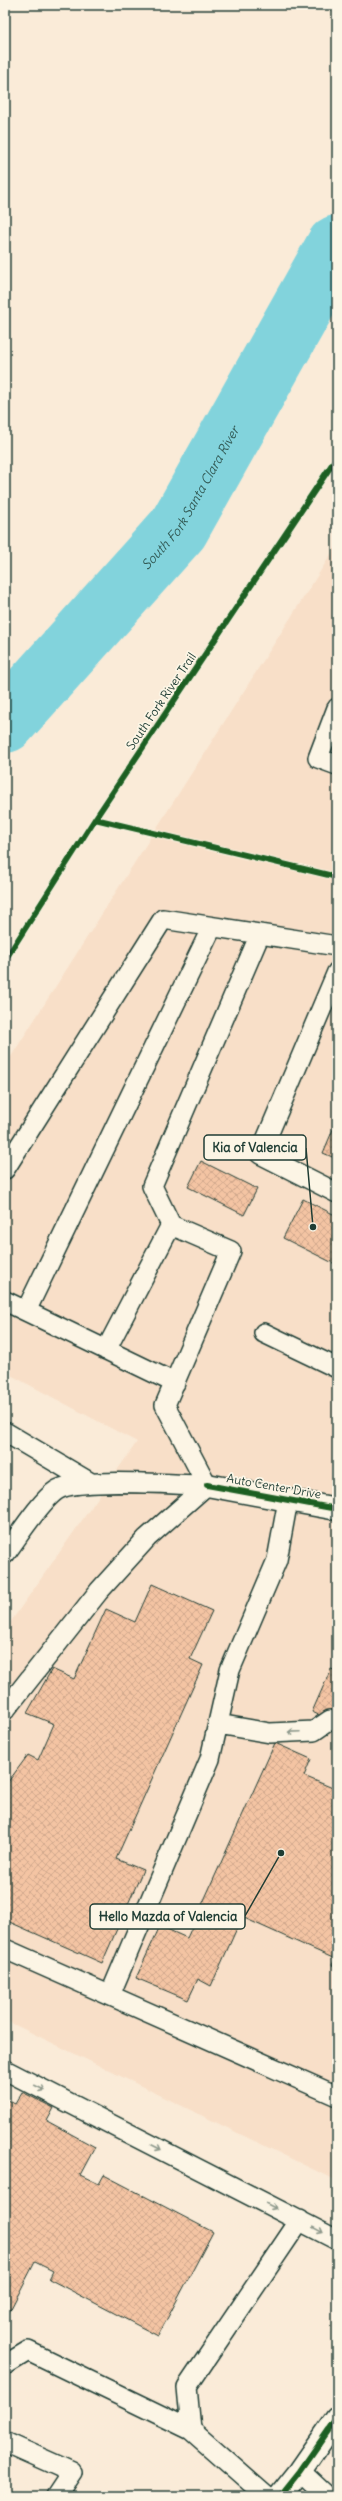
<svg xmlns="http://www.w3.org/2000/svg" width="342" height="2501" font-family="Delius,sans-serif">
<defs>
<pattern id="building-cross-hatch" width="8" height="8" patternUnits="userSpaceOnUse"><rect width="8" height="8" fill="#f4c4a3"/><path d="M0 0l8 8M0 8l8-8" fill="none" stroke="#d1a98d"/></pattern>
</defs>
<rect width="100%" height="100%" fill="#faebd8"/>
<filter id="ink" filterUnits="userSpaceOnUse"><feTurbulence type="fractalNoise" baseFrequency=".025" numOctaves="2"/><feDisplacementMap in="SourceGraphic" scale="8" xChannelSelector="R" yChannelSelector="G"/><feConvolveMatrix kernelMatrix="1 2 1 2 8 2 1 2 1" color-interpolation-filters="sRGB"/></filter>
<g filter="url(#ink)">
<path fill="#f8dfc8" d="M337 545V2181L5 2020V1630L137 1442 5 1372V1066Z"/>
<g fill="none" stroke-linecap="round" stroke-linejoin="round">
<path stroke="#82d3dc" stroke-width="62" id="s1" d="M5 722 178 529 337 246"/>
</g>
<path fill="url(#building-cross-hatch)" stroke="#1f3d34" d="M337 1120V1159L323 1153Z
M201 1161 257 1189 244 1215 188 1187Z
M303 1199 337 1216V1265L283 1238Z
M152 1584 212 1611 190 1659 203 1665 116 1859 143 1870 102 1963 5 1920V1786L28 1755 38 1760 54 1724 27 1713 52 1669 74 1679 106 1609 135 1622Z
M331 1669 337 1671V1723L312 1712Z
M275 1743 311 1759 304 1776 335 1789 337 1784V1967L332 1965 335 1959 242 1917 211 1986 198 1979 188 2000 136 1978 160 1926 187 1938Z
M22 2092 54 2108 47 2121 95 2147 80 2175 99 2184 104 2175 213 2232 158 2336 49 2279 53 2271 35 2262 5 2320V2099L15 2104Z"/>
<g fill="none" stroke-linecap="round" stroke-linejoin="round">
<g stroke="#1f3d34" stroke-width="22">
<path id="service" d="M337 708 318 758 337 765
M337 972 260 1154 337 1193
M5 1169 163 919 337 946
M171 1225 231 1251 165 1405 207 1485
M5 1301 175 1383
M26 1311 212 927
M264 1333 337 1368
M106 1350 171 1225 152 1186 260 934
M5 1432 91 1483
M5 1554C18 1537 40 1501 57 1490 77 1477 179 1485 207 1485
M5 1710 99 1591 147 1538 207 1485
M218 1724 270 1733 314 1731 330 1720
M5 1949 337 2096
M110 1995 210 1759 230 1670 277 1560 288 1500
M5 2070 337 2240
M5 2365 28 2351 191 2430
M5 2442 72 2472 56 2496
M300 2471 327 2496
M266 2496 191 2430 187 2387 300 2220"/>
</g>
<g stroke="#1f3d34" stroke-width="25">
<path id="minor" d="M207 1485 337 1509"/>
</g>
<g stroke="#1f3d34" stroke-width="25">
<path id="tertiary" d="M280 2496 300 2471 337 2418"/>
</g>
<use href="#service" stroke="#fcf5e5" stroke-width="19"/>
<use href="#minor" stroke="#fcf5e5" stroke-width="22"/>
<use href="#tertiary" stroke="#fcf5e5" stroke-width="22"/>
<g stroke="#fcf5e5" stroke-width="8">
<path id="cycleway" d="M95 819 337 877
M5 960 95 819 337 457
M207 1485 337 1509
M280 2496 300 2471 337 2418"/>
</g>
<use href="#cycleway" stroke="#1b5e20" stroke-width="6"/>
</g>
<defs><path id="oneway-shaft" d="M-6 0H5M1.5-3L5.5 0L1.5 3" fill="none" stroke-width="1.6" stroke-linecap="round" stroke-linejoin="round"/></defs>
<g stroke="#8e998c">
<use href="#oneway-shaft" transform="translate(294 1732) rotate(178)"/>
<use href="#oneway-shaft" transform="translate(40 2088) rotate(27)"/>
<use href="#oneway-shaft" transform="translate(156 2147) rotate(27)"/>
<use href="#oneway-shaft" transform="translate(271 2206) rotate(27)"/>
<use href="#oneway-shaft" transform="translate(318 2230) rotate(28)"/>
</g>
</g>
<g text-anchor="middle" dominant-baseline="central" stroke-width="3.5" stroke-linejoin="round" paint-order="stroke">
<g font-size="12" fill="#1f3d34" stroke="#fcf5e5">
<text transform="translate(161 701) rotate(-56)">South Fork River Trail</text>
<text transform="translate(274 1486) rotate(10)">Auto Center Drive</text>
</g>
<g font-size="13" font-style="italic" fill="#335b56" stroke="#fcf5e5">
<text stroke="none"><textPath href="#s1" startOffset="292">South Fork Santa Clara River</textPath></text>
</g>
</g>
<path fill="none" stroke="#1f3d34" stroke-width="1.5" d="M313 1227L306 1148M281 1853L245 1916"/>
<g fill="#1f3d34" stroke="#fcf5e5" stroke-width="1.5">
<circle cx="313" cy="1227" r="4"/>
<circle cx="281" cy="1853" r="4"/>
</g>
<g fill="#fcf5e5" stroke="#1f3d34" stroke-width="1.5">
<rect x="204" y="1135" width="102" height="25" rx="4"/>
<rect x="90" y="1904" width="155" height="25" rx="4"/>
</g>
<g font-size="13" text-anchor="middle" font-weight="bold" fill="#1f3d34">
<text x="255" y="1152">Kia of Valencia</text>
<text x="168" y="1921">Hello Mazda of Valencia</text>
</g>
<rect width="342" height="2501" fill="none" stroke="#fcf5e5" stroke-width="20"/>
<rect x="10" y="10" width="322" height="2481" fill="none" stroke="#1f3d34" stroke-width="1.5" filter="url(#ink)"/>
</svg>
